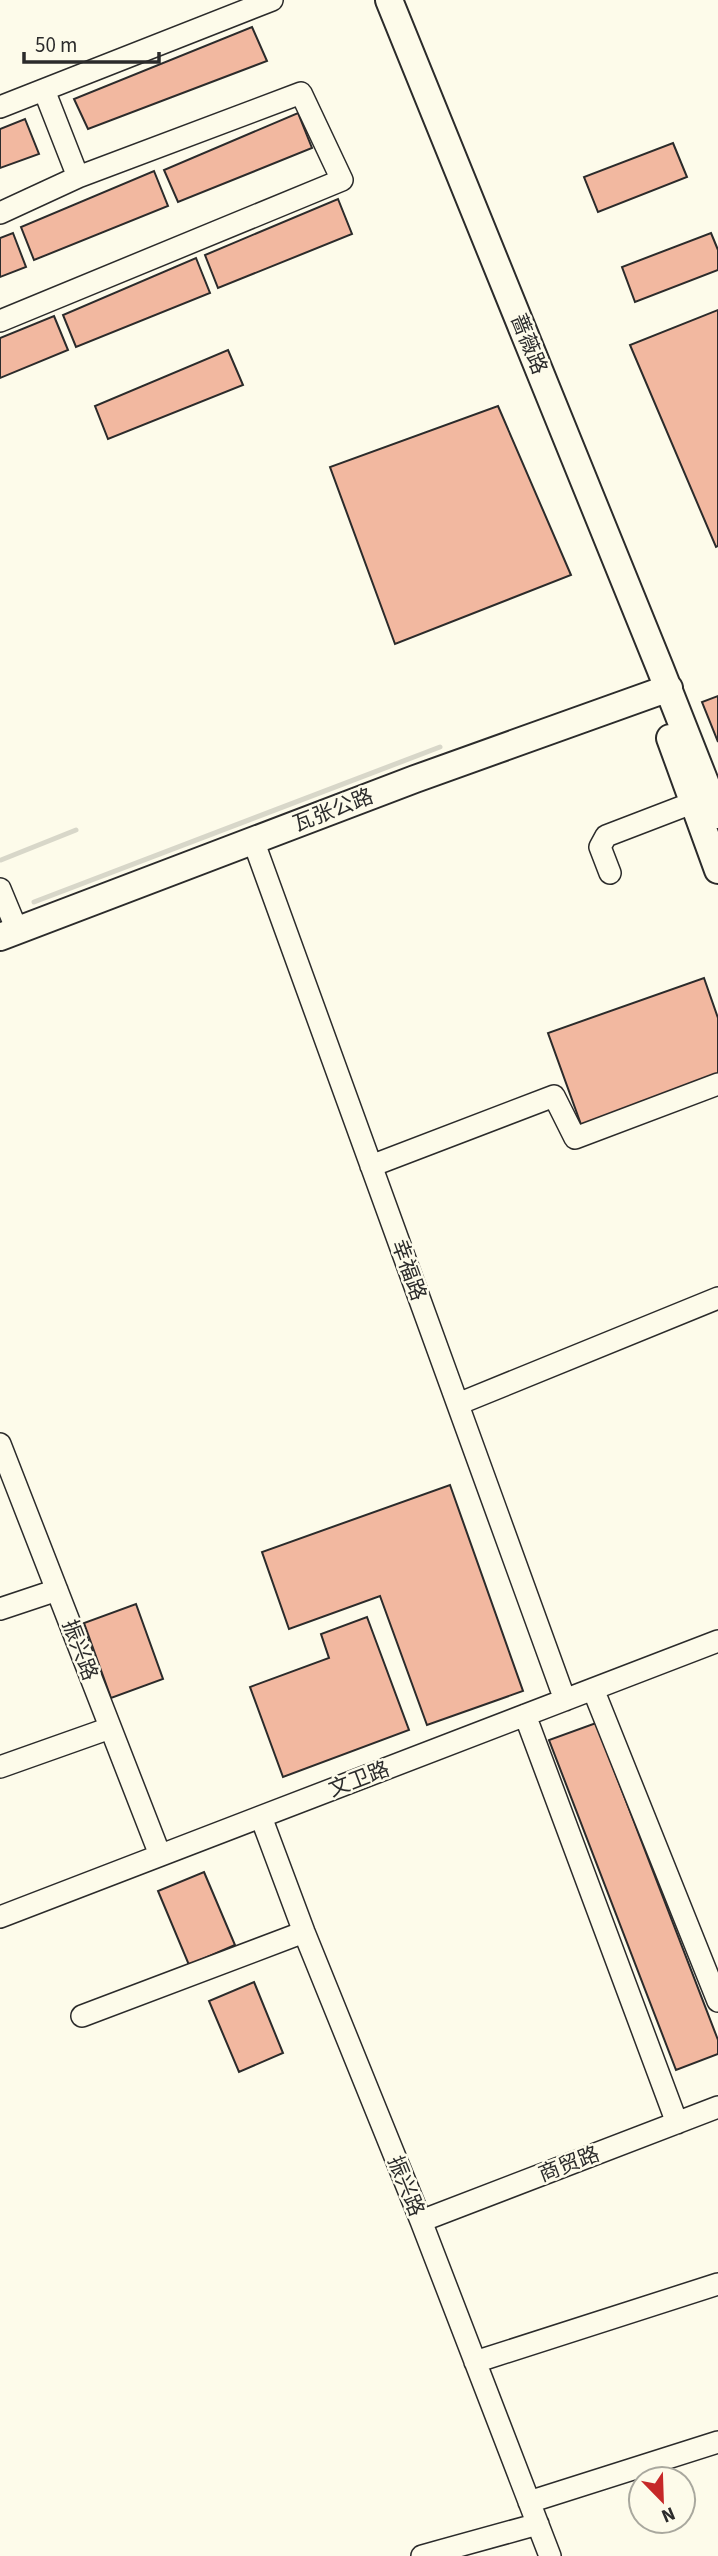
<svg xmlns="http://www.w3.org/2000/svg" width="718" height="2556" font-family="'Source Sans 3','Noto Sans SC',sans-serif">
<rect width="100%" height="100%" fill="#fdfbea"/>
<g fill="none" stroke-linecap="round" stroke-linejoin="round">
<path stroke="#d8d7c9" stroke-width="5" d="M1 860 76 830
M34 902 440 747"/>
</g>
<path fill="#f2b8a0" stroke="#2b2b2b" stroke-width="2" d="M252 27 267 61 88 129 74 99Z
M298 113 312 148 178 202 164 170Z
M25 119 39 154 0 168V129Z
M673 143 687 177 598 212 584 177Z
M154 171 168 206 34 260 21 227Z
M338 199 352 234 218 288 205 255Z
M13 233 26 267 0 277V238Z
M711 233 718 250V270L635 302 622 267Z
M196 258 210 293 76 347 63 315Z
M718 310V546L716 547 630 345Z
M54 316 68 350 0 378V338Z
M228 350 243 385 108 439 95 406Z
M498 406 571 575 395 644 330 467Z
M718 696V742L702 702Z
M704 978 718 1018V1082L583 1130 548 1033Z
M450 1485 523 1691 427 1725 380 1596 289 1629 262 1552Z
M136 1604 163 1679 111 1698 84 1623Z
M367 1617 409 1730 283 1777 250 1687 329 1658 321 1634Z
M596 1723 718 2040V2054L676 2070 549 1740Z
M204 1872 235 1945 189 1965 158 1891Z
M254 1982 283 2053 239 2072 209 2001Z"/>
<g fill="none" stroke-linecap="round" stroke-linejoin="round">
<g stroke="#2b2b2b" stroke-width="24">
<path id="minor" d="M44 90 78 177
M0 107 272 0
M0 213 78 177 301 93 342 180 0 321
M253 840 565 1700
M610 873 600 847 606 836 692 803
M0 889 17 930
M371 1166 554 1096 575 1138 718 1084
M458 1404 718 1298
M0 1444 160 1855
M0 1609 57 1590
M593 1689 718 2001
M525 1715 677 2123
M0 1767 110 1728
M261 1817 304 1932 421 2221 550 2556
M0 1917 718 1641
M82 2016 304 1932
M421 2221 718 2107
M475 2362 718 2284
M529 2502 718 2442
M422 2556 538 2524"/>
</g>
<g stroke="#2b2b2b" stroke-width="30">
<path id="major" d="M389 0 660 668 718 815
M670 738 718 870
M0 937 415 779 669 688"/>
</g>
<use href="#minor" stroke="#fdfbea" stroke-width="21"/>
<use href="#major" stroke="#fdfbea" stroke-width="26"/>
</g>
<g text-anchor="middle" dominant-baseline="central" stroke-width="5" stroke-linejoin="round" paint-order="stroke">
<g font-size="21" fill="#2b2b2b" stroke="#fdfbea">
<text transform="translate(529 344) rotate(68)">蔷薇路</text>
<text transform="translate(333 810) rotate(-21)">瓦张公路</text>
<text transform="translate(409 1270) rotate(70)">幸福路</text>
<text transform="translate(80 1650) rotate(69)">振兴路</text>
<text transform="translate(359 1779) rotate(-21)">文卫路</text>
<text transform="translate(569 2164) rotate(-21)">商贸路</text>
<text transform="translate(406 2186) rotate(68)">振兴路</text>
</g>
</g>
<g transform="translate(662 2500) rotate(157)"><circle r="33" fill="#fdfbea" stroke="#a9a89e" stroke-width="2"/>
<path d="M0-5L12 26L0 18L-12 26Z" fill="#c62828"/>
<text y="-10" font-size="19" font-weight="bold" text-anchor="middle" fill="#2b2b2b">N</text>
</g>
<path d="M24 52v10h135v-10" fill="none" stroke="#2b2b2b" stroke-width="3.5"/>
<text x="35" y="52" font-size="21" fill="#2b2b2b" stroke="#fdfbea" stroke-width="5" paint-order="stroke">50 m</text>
</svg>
